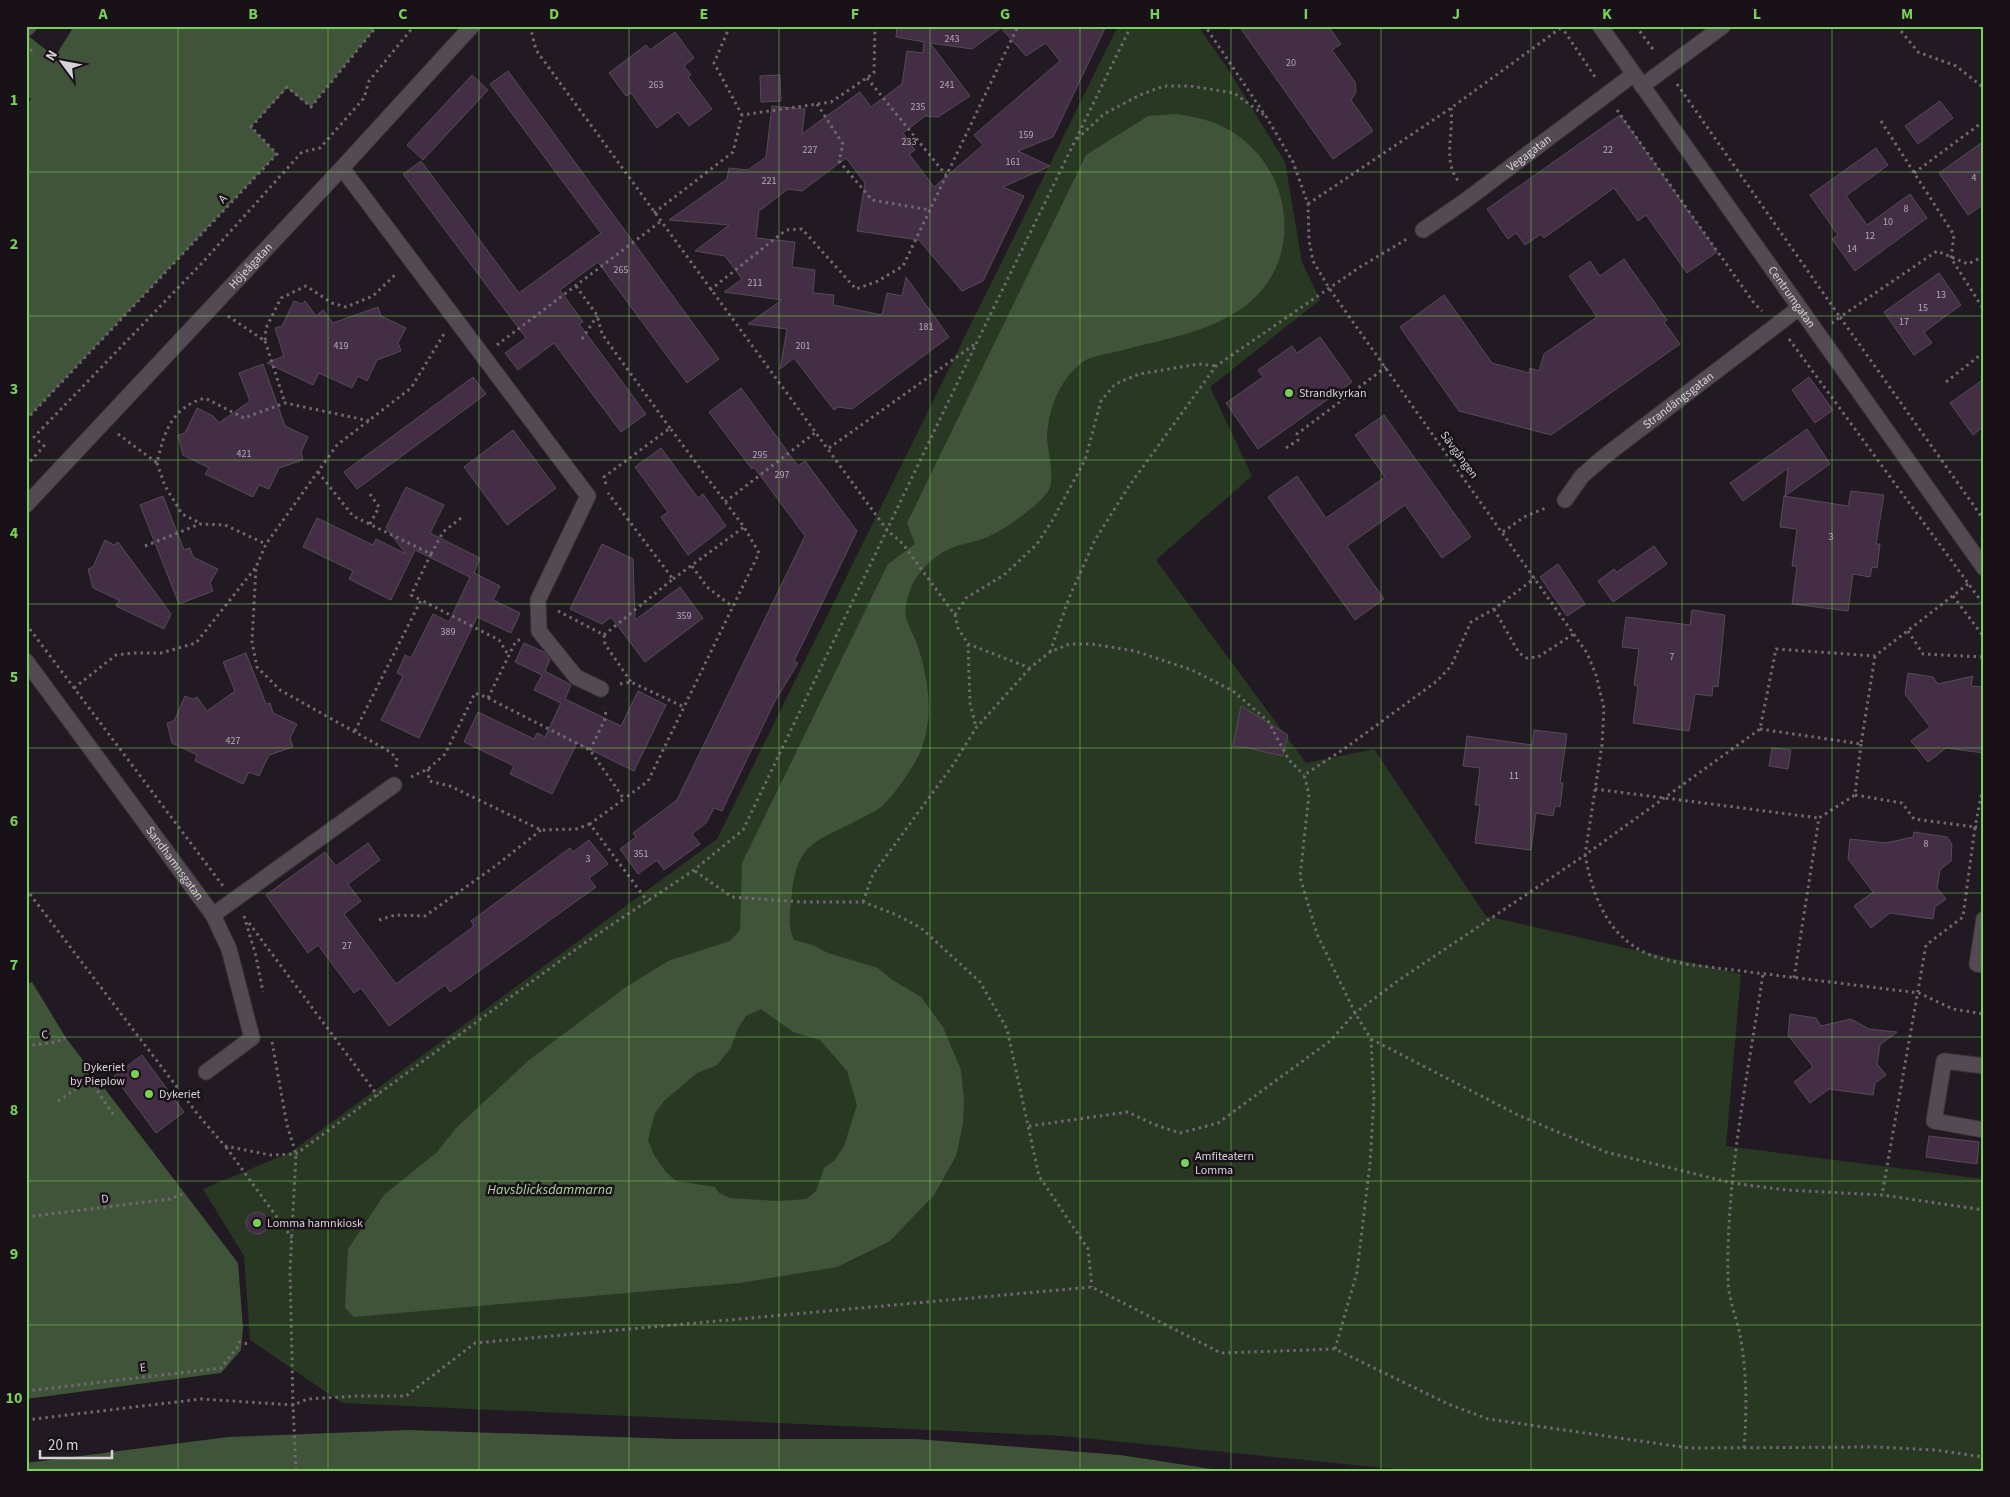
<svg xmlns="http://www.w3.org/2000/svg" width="2010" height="1497" font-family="'Source Sans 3',sans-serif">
<rect width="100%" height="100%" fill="#221a22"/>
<path fill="#283822" d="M1118 26H1198L1226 66 1285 162 1302 262 1320 300 1210 387 1252 476 1156 560 1306 763 1374 749 1486 916 1741 974 1726 1146 1984 1179V1471H1415L1062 1436 342 1403 250 1340 244 1256 203 1189 291 1152 717 839Z"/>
<path fill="#405439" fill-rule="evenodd" d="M74 26H377L311 107 287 88 251 127 277 154 26 420V106L31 99 26 95V34L55 57Z
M1176 114C1200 117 1222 123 1241 138 1297 181 1301 268 1241 309 1206 333 1160 340 1119 351 1108 354 1090 356 1081 363 1059 382 1049 407 1047 436 1047 452 1057 480 1047 493 1035 508 1003 531 985 538 976 542 966 543 957 546 937 552 923 567 913 583 909 591 904 609 906 617 908 626 914 635 917 644 930 682 936 728 914 764 906 777 894 795 882 806 877 811 868 814 862 818 819 841 797 840 792 894 790 910 787 924 794 940L813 945 828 953 878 968 891 979 921 997 943 1027 961 1070 964 1099 963 1124 956 1156 934 1195 890 1241 837 1267 740 1283 354 1317 345 1308 348 1249 384 1195 437 1152 456 1128 529 1060 626 987 668 961 730 941 740 930 742 863 888 564 915 544 907 523 1086 155 1148 116ZM761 1009 793 1032 820 1040 847 1071 857 1105 844 1146 834 1161 824 1168 816 1191 807 1199 778 1201 730 1198 719 1193 715 1187 676 1181 666 1172 654 1155 648 1140 655 1113 664 1101 697 1073 717 1065 731 1048 738 1028 746 1016Z
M32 982 66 1038 238 1263 243 1328 241 1350 221 1373 26 1399V985Z
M410 1430 676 1439H916L1120 1455 1225 1471H26V1463L228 1437Z"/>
<path fill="#442e45" stroke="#544c55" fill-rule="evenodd" d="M897 26H1106L1053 137 1018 151 1050 166 1003 187 1024 196 983 281 962 291 919 240 857 231 865 183 846 158 802 191 788 189 759 211 756 238 795 242 792 267 815 270 813 293 834 295 833 305 882 315 887 293 902 296 906 277 949 337 852 409 838 407 834 410 794 358 780 369 787 329 748 324 782 300 724 292 742 279 725 256 695 251 729 225 669 220 727 179 729 168 748 170 766 157 772 106 805 109 802 134 860 92 871 107 902 84 907 51 923 53 924 42 896 37ZM1001 28 1026 56 1046 43 1060 61 974 135 983 145 934 187 909 154 915 150 903 133 925 116 938 117 970 96 930 43 972 49Z
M1239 26H1328L1341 44 1332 50 1355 82 1356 92 1351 100 1373 131 1333 159Z
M675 32 694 58 684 66 691 75 688 77 712 109 689 126 678 112 657 128 631 93 626 96 609 73 646 45 650 50Z
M508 71 719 359 687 383 598 262 560 290 583 322 579 324 646 414 621 432 554 343 518 370 505 353 526 338 403 174 421 161 519 293 601 233 490 84Z
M472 75 488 90 423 160 407 145Z
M780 75 781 101 761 102 760 76Z
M1940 101 1953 118 1918 144 1905 126Z
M1620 115 1717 252 1687 273 1646 215 1638 221 1614 188 1544 238 1541 234 1525 245 1516 233 1508 239 1487 209Z
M1984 141V204L1968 215 1939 173Z
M1876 148 1888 165 1846 196 1867 225 1910 194 1927 218 1855 271 1832 239 1838 235 1810 195Z
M1624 259 1667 320 1664 322 1680 344 1551 435 1459 411 1400 327 1444 295 1492 363 1529 373 1530 368 1539 371 1544 354 1597 317 1569 276 1590 261 1600 276Z
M1939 273 1961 305 1924 332 1932 343 1914 355 1884 312Z
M294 301 302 304 305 301 316 316 323 310 333 323 378 307 381 316 406 328 398 343 401 351 377 360 367 381 358 376 352 388 319 373 313 385 267 363 284 356 275 328 282 326Z
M1320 337 1352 382 1258 449 1226 403 1263 377 1258 370 1292 346 1297 353Z
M263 364 285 426 308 437 301 452 303 460 279 468 269 489 259 485 253 497 205 474 209 468 183 455 178 435 185 433 197 408 213 416 219 423 250 401 239 373Z
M473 377 486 394 357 489 344 472Z
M1809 377 1833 410 1815 423 1792 390Z
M1984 379V426L1973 435 1950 403Z
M741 388 798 466 805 461 857 531 794 661 798 663 774 703 722 811 714 808 706 823 692 834 700 844 664 870 657 860 638 874 620 849 636 837 633 833 677 800 805 536 754 467 752 469 709 412Z
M1384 415 1471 537 1442 558 1405 505 1347 546 1384 599 1355 620 1268 497 1297 476 1326 518 1385 477 1355 435Z
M1807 429 1830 464 1785 496 1788 468 1743 501 1730 483Z
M513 430 556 488 507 525 464 467Z
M661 448 698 498 703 494 726 526 688 555 661 517 668 512 635 467Z
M406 487 444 505 430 533 480 558 474 573 500 586 493 600 520 613 511 633 477 617 419 738 381 720 403 676 397 673 405 655 411 658 433 614 449 622 470 577 415 550 391 600 349 579 353 571 303 547 317 518 373 545 376 539 406 554 386 528Z
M1851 491 1884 495 1876 544H1880L1877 568 1872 567 1870 577 1853 574 1848 611 1792 604 1797 566H1792L1797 529 1780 527 1784 496 1848 506Z
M163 496 184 550 190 548 193 557 218 569 210 583 213 591 179 604 140 505Z
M105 540 114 545 118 542 171 614 164 629 116 606 119 600 93 588 88 569 93 567Z
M602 544 633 559 635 620 680 587 703 618 645 662 611 617 602 624 570 609Z
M1654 546 1667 564 1613 602 1598 581 1614 569 1617 572Z
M1558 564 1585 604 1567 616 1540 577Z
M1692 610 1725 615 1718 687 1713 686 1712 696 1695 694 1689 731 1633 723 1638 686 1634 685 1639 649 1622 647 1626 617 1690 625Z
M524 643 544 652 550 660 545 671 571 685 565 699 621 726 638 691 666 705 634 771 577 743 552 794 510 774 514 766 464 742 478 712 534 739 537 733 545 737 561 703 534 690 542 675 515 662Z
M246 653 266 704 270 703 273 713 297 724 290 738 293 747 269 755 259 776 249 772 243 784 195 761 197 755 172 743 167 723 174 721 185 696 193 699 197 697 207 711 235 691 223 662Z
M1908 673 1933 677 1938 684 1973 676 1971 686 1984 687V753L1946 748 1928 762 1911 741 1930 727 1905 694Z
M1241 706 1288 735 1283 756 1243 747H1233Z
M1534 730 1567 734 1560 783H1563L1560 807 1555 806 1553 816 1536 813 1531 850 1475 843 1480 805H1475L1480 768 1463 766 1467 736 1532 745Z
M1772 748 1791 750 1788 769 1769 766Z
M1914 832 1947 837 1952 844 1951 861 1940 870 1937 888 1946 899 1935 907 1933 919 1890 913 1871 928 1854 906 1873 892 1848 859 1850 839 1886 843 1913 837Z
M589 840 608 864 589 878 596 887 450 992 445 985 389 1026 361 988 354 993 318 945 308 953 266 895 325 852 336 866 368 843 380 860 348 884 361 901 344 914 396 984 474 926 471 921 570 848 573 852Z
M1790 1014 1816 1018 1821 1026 1851 1019 1869 1029 1897 1032 1880 1045 1877 1064 1886 1075 1875 1083 1873 1095 1829 1089 1810 1103 1794 1082 1813 1067 1788 1035Z
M142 1055 184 1112 156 1133 114 1076Z
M1929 1136 1979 1142 1977 1164 1926 1157Z
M246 1223a11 11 0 1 1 22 0a11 11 0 1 1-22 0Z"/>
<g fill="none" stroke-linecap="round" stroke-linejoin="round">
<g stroke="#3c373c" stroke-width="17">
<g id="minor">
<path id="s1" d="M1600 26 1984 568"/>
<path d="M26 29 29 26"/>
<path d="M1642 86 1723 26"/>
<path d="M342 168 588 496 538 600 539 631 576 677 601 689"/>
<path id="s2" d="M1423 230 1465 201 1634 74"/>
<path id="s3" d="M1565 500 1582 476 1605 456 1799 308"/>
<path id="s4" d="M26 505 342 168 472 26"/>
<path id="s5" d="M26 661 213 915 229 949 252 1038 206 1072"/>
<path d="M213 915 394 785"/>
<path d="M1984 919 1977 964 1984 965"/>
<path d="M1984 1066 1944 1061 1934 1121 1984 1130"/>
</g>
</g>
<path stroke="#706970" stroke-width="3" stroke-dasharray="2.5 4" stroke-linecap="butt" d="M530 26 536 50 887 530 903 544 955 615 958 628 968 644 1030 668 1050 652 1069 644H1092L1135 651 1192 670 1233 691 1268 721 1289 760 1304 775
M730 26 714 63 742 115
M1561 26 1597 80
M1636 26 1655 52
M1897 26 1918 52 1956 66 1984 88
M26 56 34 47
M867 78 946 175
M1677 84 1840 317 1832 323
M817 104 843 144 839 161 872 200 930 210
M1451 108C1454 134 1442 160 1459 182
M1617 110 1754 303 1762 311
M1881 121 1954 235 1951 258 1984 310
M1077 139 1104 114 1140 95 1164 86H1190L1234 93 1264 115
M1914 173 1984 121
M1308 204 1451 108 1562 27
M654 213 733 152 742 115 831 102 874 73 875 26
M1984 256 1968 264 1937 251 1840 317 1984 520
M576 286 597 315 602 334 670 428
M710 290 786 230 802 229 856 289 878 281 903 266 1018 26
M228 316 265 341 266 328 281 298 306 286 332 303 346 307 373 296 397 273
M582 339 597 316
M1789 339 1984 605
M265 341 285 403
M497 345 660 222
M1946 382 1984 352
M26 420 277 154 251 127 287 87 311 107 377 26
M118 434 157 463C164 432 172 407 205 398L244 418 285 403 370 421
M829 448 975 344
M1286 448 1298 440 1297 434 1386 367
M157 463 165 486 182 514 200 523
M26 466 44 446 34 437 202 263 302 152 320 148 364 98 369 81 414 26
M318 472 353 516 431 554 411 595 421 600
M606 484 604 477 670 428 744 527 759 553 684 707
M370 494 379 507 370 524
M725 502 816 432
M1503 532 1524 517 1548 507
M145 546 200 524 225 525 266 544
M431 554 443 532 461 518
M692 566 707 587 733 607
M673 579 744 527
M1968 584 1875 656 1776 649 1760 729 1585 855C1593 896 1607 936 1648 954 1659 959 1673 961 1685 964L1919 993 1953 1009 1984 1014
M1953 596 1984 637
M1494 609 1519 653 1527 658 1538 657 1575 633
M558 611 604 635 605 644 631 682
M955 615 966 598 1004 575 1037 544 1052 521 1085 460 1101 401 1115 384 1139 374 1199 364 1216 366
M26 624 223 886
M1908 631 1923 654 1984 657
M604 635 673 579 608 493
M968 644 970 703 976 727
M1050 652 1069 598 1095 540 1129 486 1216 366 1360 267 1407 239
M620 684 631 682 684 707 648 781 624 799
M74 688 116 655 133 653H161L196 643 256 567
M488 698 590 750 624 799 590 824 648 902
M1760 729 1861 744 1875 656
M355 731 421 600 499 640 509 656
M590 750 606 717 605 708
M396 767 397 758 387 750 280 690 257 667 252 642 256 567 266 544 337 445 411 388 444 334
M428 769 429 781 450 786 541 830 576 829 590 824
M411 777 428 769 445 754 475 693 488 698 516 641 522 639
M1984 782 1975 827 1984 828
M1595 789 1819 818
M1855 795 1902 803 1914 819 1975 827 1963 917 1926 945 1882 1195
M695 871 732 897 802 902H863L897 915 921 928 980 982 1007 1029 1039 1176 1088 1249 1092 1287
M26 889 199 1116 225 1146 270 1155 296 1154 586 942 694 870 743 830 976 344 1131 26
M863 902 873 874 953 765 976 728 1030 668
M244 916 256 956 263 992
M379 920 395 915 425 916 494 867 541 830
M249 923 378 1096
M1794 978 1819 818 1855 795 1861 744
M1371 1039 1520 1116 1606 1152 1732 1183 1786 1190 1882 1195 1984 1210
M272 1042 287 1125 296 1154 290 1270 293 1405 296 1471
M26 1046 56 1042 65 1038
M90 1080 114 1116
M58 1101 95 1076
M1029 1126 1128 1112 1153 1124 1180 1133 1218 1123 1330 1041 1355 1013 1399 980 1585 855 1602 745 1604 708 1596 675 1587 653 1329 288 1313 261 1309 240 1308 204 1293 162 1267 118 1205 26
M226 1147 292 1238
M26 1217 170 1199 185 1193
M1335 1349 1357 1272 1370 1163 1374 1097 1371 1039 1355 1013 1317 934 1300 877 1309 794 1304 775 1344 749 1437 681 1451 666 1471 622 1494 609 1535 578
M26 1391 221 1368 237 1348 239 1342 248 1344
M26 1420 201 1399 293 1405 308 1399 357 1396H406L475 1343 1092 1287 1221 1353 1335 1349 1448 1404 1488 1419 1689 1448 1877 1447 1935 1450 1984 1457
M1744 1448C1747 1410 1747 1373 1740 1335 1736 1317 1728 1297 1728 1279 1726 1177 1748 1074 1763 974"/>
<use href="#minor" stroke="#534a53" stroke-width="15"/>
</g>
<path fill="none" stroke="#7ad157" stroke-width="1" stroke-opacity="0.55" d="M178 26V1471M328 26V1471M479 26V1471M629 26V1471M779 26V1471M930 26V1471M1080 26V1471M1231 26V1471M1381 26V1471M1531 26V1471M1682 26V1471M1832 26V1471M26 172H1984M26 316H1984M26 460H1984M26 604H1984M26 748H1984M26 893H1984M26 1037H1984M26 1181H1984M26 1325H1984"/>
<g fill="#7ad157" stroke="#181118" stroke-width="2">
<circle cx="1289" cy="393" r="5"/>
<circle cx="135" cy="1074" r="5"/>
<circle cx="149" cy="1094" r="5"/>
<circle cx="1185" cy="1163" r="5"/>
<circle cx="257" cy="1223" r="5"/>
</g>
<g text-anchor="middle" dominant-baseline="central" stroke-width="5" stroke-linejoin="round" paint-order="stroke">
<g font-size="10" fill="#b3aab3">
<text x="952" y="39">243</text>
<text x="1291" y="63">20</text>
<text x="656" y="85">263</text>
<text x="947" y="85">241</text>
<text x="918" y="107">235</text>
<text x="1026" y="135">159</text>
<text x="909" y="142">233</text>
<text x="810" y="150">227</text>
<text x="1608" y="150">22</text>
<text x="1013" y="162">161</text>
<text x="1974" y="178">4</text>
<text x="769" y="181">221</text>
<text x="1906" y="209">8</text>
<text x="1888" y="222">10</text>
<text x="1870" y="236">12</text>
<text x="1852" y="249">14</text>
<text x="621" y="270">265</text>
<text x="755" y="283">211</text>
<text x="1941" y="295">13</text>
<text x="1923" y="308">15</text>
<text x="1904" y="322">17</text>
<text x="926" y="327">181</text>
<text x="341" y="346">419</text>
<text x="803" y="346">201</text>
<text x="244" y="454">421</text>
<text x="760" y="455">295</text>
<text x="782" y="475">297</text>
<text x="1831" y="537">3</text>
<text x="684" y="616">359</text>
<text x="448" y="632">389</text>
<text x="1672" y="657">7</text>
<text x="233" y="741">427</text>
<text x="1514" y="776">11</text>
<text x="1926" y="844">8</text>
<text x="641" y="854">351</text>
<text x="588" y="859">3</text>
<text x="347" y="946">27</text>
</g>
<g font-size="12" fill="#d8d3d8" stroke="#181118">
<text stroke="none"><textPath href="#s2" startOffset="131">Vegagatan</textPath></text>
<text transform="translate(223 199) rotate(-47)">A</text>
<text stroke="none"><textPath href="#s4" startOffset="328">Höjeågatan</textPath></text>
<text stroke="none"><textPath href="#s1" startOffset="332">Centrumgatan</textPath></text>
<text stroke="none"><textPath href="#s3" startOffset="152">Strandängsgatan</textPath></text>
<text transform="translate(1459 455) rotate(54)">Sävgången</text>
<text stroke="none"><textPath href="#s5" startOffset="251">Sandhamnsgatan</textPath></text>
<text transform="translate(45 1035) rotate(-8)">C</text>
<text transform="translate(105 1199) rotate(-7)">D</text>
<text transform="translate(143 1368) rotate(-7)">E</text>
</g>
<g font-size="12" fill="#d8d3d8" stroke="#181118" text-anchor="start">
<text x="1299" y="393">Strandkyrkan</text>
<text x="125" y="1067" text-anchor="end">Dykeriet<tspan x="125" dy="14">by Pieplow</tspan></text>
<text x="159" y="1094">Dykeriet</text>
<text x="1195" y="1156">Amfiteatern<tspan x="1195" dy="14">Lomma</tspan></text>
<text x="267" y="1223">Lomma hamnkiosk</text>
</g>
<g font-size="14" font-style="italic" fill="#acd29f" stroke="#181118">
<text x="550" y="1190">Havsblicksdammarna</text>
</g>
</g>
<rect width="2010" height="1497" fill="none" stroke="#181118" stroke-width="55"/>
<g transform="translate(62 62) rotate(302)" stroke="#181118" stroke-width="4" paint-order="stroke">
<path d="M0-4L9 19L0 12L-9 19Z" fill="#d8d3d8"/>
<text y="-8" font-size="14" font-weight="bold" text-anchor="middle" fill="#d8d3d8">N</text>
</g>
<path d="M40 1450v8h72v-8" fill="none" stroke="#d8d3d8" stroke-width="2.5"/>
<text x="48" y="1450" font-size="15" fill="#d8d3d8" stroke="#181118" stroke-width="4" paint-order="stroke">20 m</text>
<rect x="28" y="28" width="1954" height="1442" fill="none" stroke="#7ad157" stroke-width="2"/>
<g font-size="16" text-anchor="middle" font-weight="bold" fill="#7ad157">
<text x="103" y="19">A</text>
<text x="253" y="19">B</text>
<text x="403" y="19">C</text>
<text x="554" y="19">D</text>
<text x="704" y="19">E</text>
<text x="855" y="19">F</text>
<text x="1005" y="19">G</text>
<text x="1155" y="19">H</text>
<text x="1306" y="19">I</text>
<text x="1456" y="19">J</text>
<text x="1607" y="19">K</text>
<text x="1757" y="19">L</text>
<text x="1907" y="19">M</text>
<text x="14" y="105">1</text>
<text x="14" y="249">2</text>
<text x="14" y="394">3</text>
<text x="14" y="538">4</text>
<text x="14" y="682">5</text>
<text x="14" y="826">6</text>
<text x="14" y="970">7</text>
<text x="14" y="1115">8</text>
<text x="14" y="1259">9</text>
<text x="14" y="1403">10</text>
</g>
</svg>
